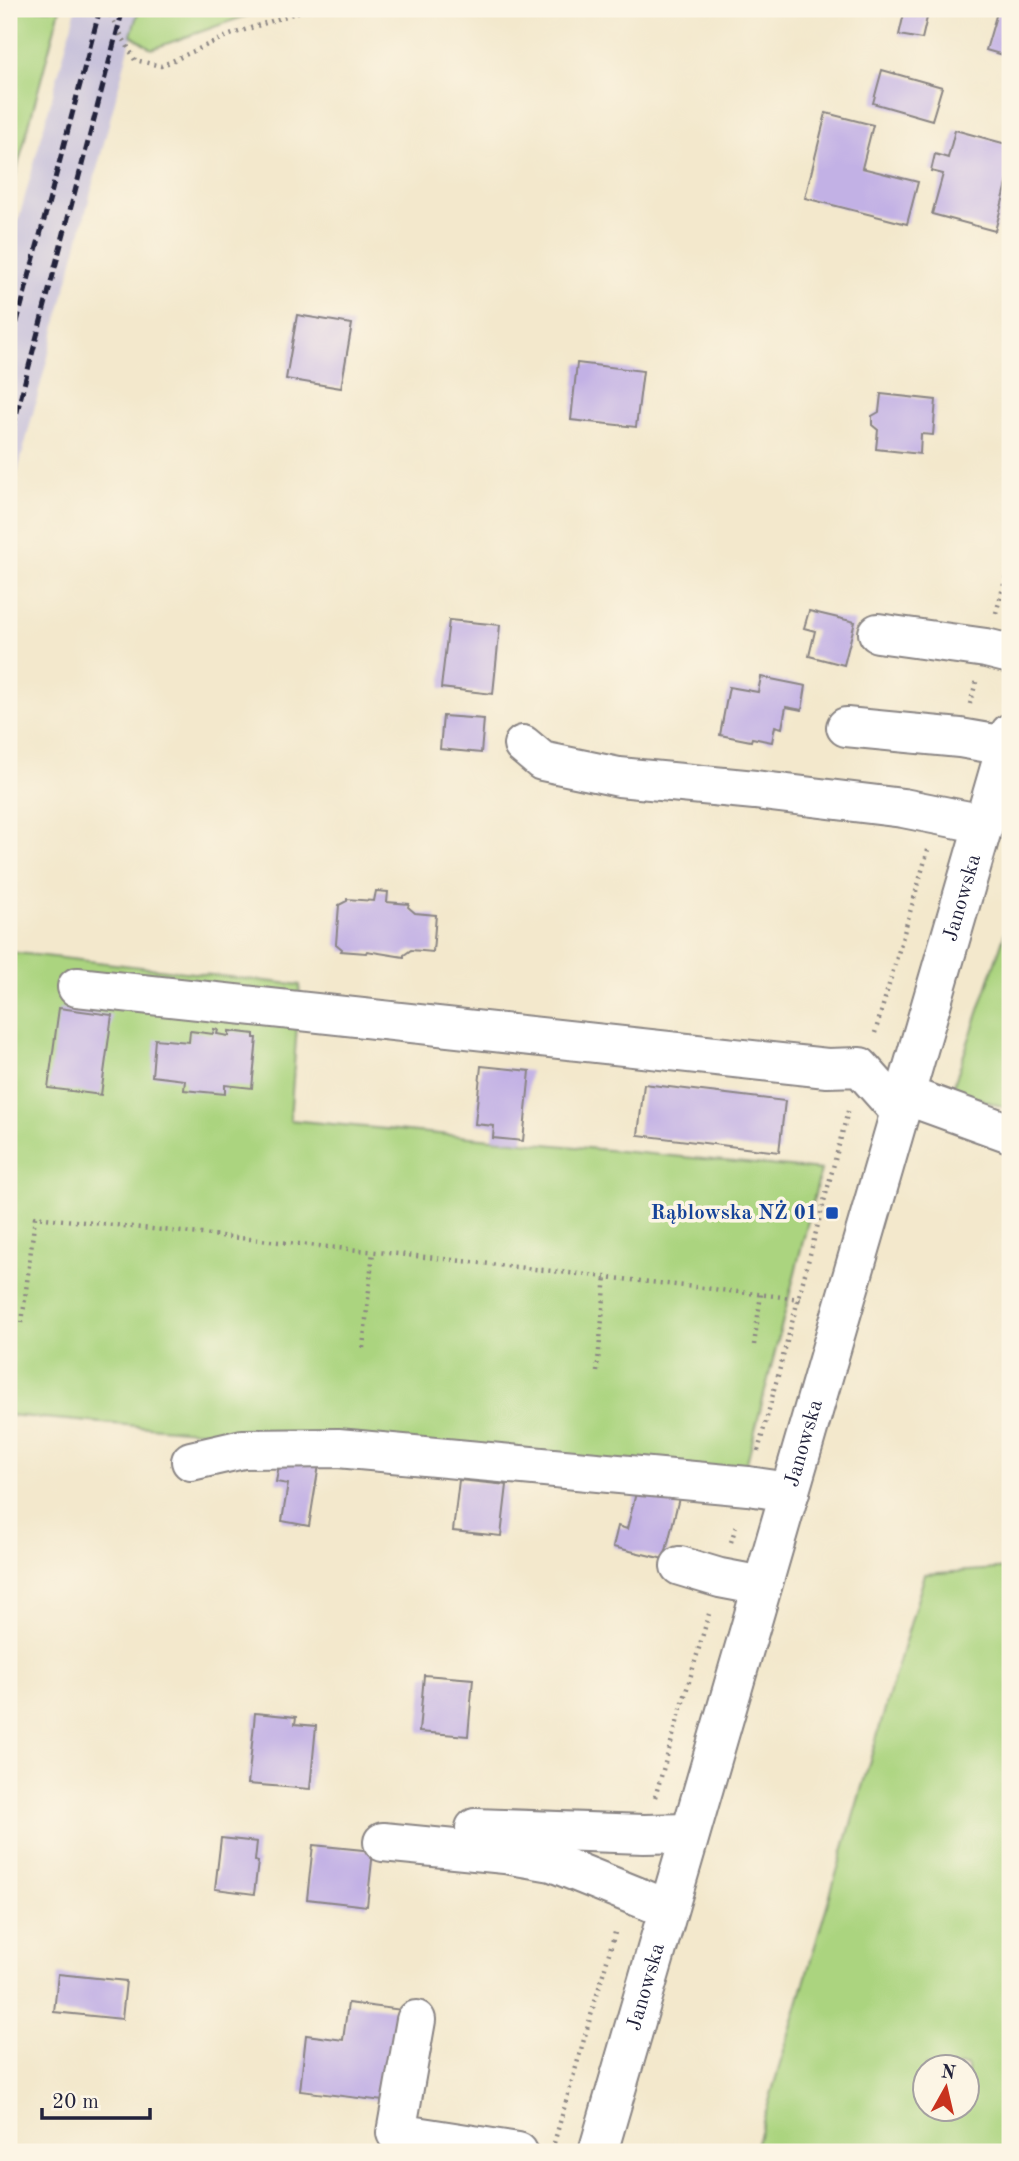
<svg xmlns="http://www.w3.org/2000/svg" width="1019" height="2161" font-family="'Old Standard TT',serif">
<rect width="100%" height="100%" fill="#fcf5e5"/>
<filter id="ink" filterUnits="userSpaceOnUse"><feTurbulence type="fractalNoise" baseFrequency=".0143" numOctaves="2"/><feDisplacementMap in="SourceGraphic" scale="14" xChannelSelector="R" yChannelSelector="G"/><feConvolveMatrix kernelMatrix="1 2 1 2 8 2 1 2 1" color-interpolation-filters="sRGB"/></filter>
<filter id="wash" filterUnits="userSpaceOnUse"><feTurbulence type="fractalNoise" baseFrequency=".00686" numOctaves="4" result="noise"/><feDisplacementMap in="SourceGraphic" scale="28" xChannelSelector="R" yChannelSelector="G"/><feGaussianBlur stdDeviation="1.57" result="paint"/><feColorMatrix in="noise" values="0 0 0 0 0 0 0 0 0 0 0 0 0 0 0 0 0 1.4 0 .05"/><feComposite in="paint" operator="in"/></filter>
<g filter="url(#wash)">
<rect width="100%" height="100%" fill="#f3e8cc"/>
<path fill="#c6c0da" d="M76 9H139L9 505V255Z"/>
<path fill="#abd47f" stroke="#667b5d" stroke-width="2" fill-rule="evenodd" d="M9 9H60L9 199Z
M139 9H265L152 49 131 35Z
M1010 836V1109L952 1090 1009 921 1008 844Z
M9 952 300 985 290 1120 821 1170 743 1478 9 1415Z
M1010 1568V2152H754L925 1574ZM967 2066V2108H925V2066Z"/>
<g id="blocks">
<path fill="#c2b1e5" d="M905 9H929L922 39 899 35Z
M998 9H1010V57L986 50Z
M882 70 942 87 932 120 873 103Z
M826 113 873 125 862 168 918 182 907 224 805 198Z
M955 130 1010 145V172L995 231 932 214 943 174 931 171 935 154 948 158Z
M297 315 352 324 341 388 286 379Z
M577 363 643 371 636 427 571 420Z
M881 394 936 400 933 435 921 434 920 454 876 449 878 430 872 425V416L879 412Z
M809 611 855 622 844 665 809 656 815 631 804 628Z
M449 620 500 625 493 694 441 688Z
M761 677 806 686 802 710 786 707 782 728 775 726 772 742 752 738 751 741 720 735 729 687 758 692Z
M443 716 484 719 481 753 440 749Z
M376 891 388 892 387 902 409 904 408 907 415 913 436 915 433 952 411 950 404 955V957L367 951 366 953 341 951 342 949 336 944 339 905 347 901V899L374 901Z
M59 1008 112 1015 101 1095 48 1088Z
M214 1029 218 1030 217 1034 229 1036V1031L254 1034V1038H257L252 1088 225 1085V1094L184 1090 185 1080 152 1076 155 1039 189 1042 190 1031 213 1034Z
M481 1066 530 1071 523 1141 493 1138 494 1126 475 1124Z
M644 1084 785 1101 779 1152 638 1135Z
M280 1459 319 1465 309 1526 282 1521 288 1484 276 1482Z
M459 1480 507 1485 501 1536 453 1531Z
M638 1485 680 1494 664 1559 613 1547 618 1526 627 1529Z
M424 1675 473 1679 468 1736 419 1732Z
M255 1713 296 1717 295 1724 316 1726 310 1789 248 1784Z
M221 1838 257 1842 255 1861 258 1862 254 1894 215 1889Z
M313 1845 373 1851 367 1906 307 1899Z
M58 1974 126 1981 122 2019 54 2012Z
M348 2003 418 2012 408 2104 300 2091 306 2035 343 2040Z"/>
</g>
</g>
<g filter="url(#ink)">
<use href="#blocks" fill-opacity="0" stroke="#8a8584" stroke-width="2"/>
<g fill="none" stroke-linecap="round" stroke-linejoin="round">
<g stroke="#8a8584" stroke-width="42">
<g id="minor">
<path d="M878 633 986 648 1010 654"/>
<path d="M846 727 960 738 1006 746"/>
<path d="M523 745 542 761 619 777 755 790 903 808 984 824"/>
<path d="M77 987 827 1068 860 1067 900 1112"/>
<path d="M905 1095 1010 1133"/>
<path d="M191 1461 243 1449 338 1448 748 1486 790 1492"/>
<path d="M680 1566 720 1578 762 1586"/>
<path d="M475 1828 644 1834 690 1833"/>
<path d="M383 1842 505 1854 552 1862 668 1909"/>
<path d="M416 2020 396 2133 518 2152"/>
<path id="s1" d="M598 2152 1010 733"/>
</g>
</g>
<path stroke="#8a8584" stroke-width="4.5" stroke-dasharray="2 5" stroke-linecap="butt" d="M107 9 135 60 161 66 227 36 307 9
M996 613 1010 563
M970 704 976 682
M875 1033 928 850
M22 1323 35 1217 436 1258 801 1299
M754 1345 761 1294
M363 1348 373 1251
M597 1372 606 1276
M758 1451 848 1111
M731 1542 737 1523
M655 1797 709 1614
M554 2143 616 1929"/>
<use href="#minor" stroke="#fff" stroke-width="38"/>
<path stroke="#22223b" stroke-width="5" stroke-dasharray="10 5" stroke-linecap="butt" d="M9 352 100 9
M9 442 123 9"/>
</g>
</g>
<rect fill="#1a4fb4" stroke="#fcf5e5" stroke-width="2.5" x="825" y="1206" width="14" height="14" rx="3.5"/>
<g text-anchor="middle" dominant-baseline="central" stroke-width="7" stroke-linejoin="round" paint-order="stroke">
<g font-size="21" fill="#22223b" stroke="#fcf5e5">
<text stroke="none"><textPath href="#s1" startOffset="1306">Janowska</textPath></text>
<text stroke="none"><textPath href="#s1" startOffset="738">Janowska</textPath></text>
<text stroke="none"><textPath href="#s1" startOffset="172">Janowska</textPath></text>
</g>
<g font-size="21" font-weight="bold" fill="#164399" stroke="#fcf5e5" text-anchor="end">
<text x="818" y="1213">Rąblowska NŻ 01</text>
</g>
</g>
<rect width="1019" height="2161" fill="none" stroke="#fcf5e5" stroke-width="35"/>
<g transform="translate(946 2088) rotate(8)"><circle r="33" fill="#fcf5e5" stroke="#a5a1a1" stroke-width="2"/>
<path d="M0-5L12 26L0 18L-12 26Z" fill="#c8321e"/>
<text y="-10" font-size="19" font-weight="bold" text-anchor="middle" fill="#22223b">N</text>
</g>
<path d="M42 2108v10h108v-10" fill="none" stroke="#22223b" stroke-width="3.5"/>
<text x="52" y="2108" font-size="21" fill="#22223b" stroke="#fcf5e5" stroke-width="5" paint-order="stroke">20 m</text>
</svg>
